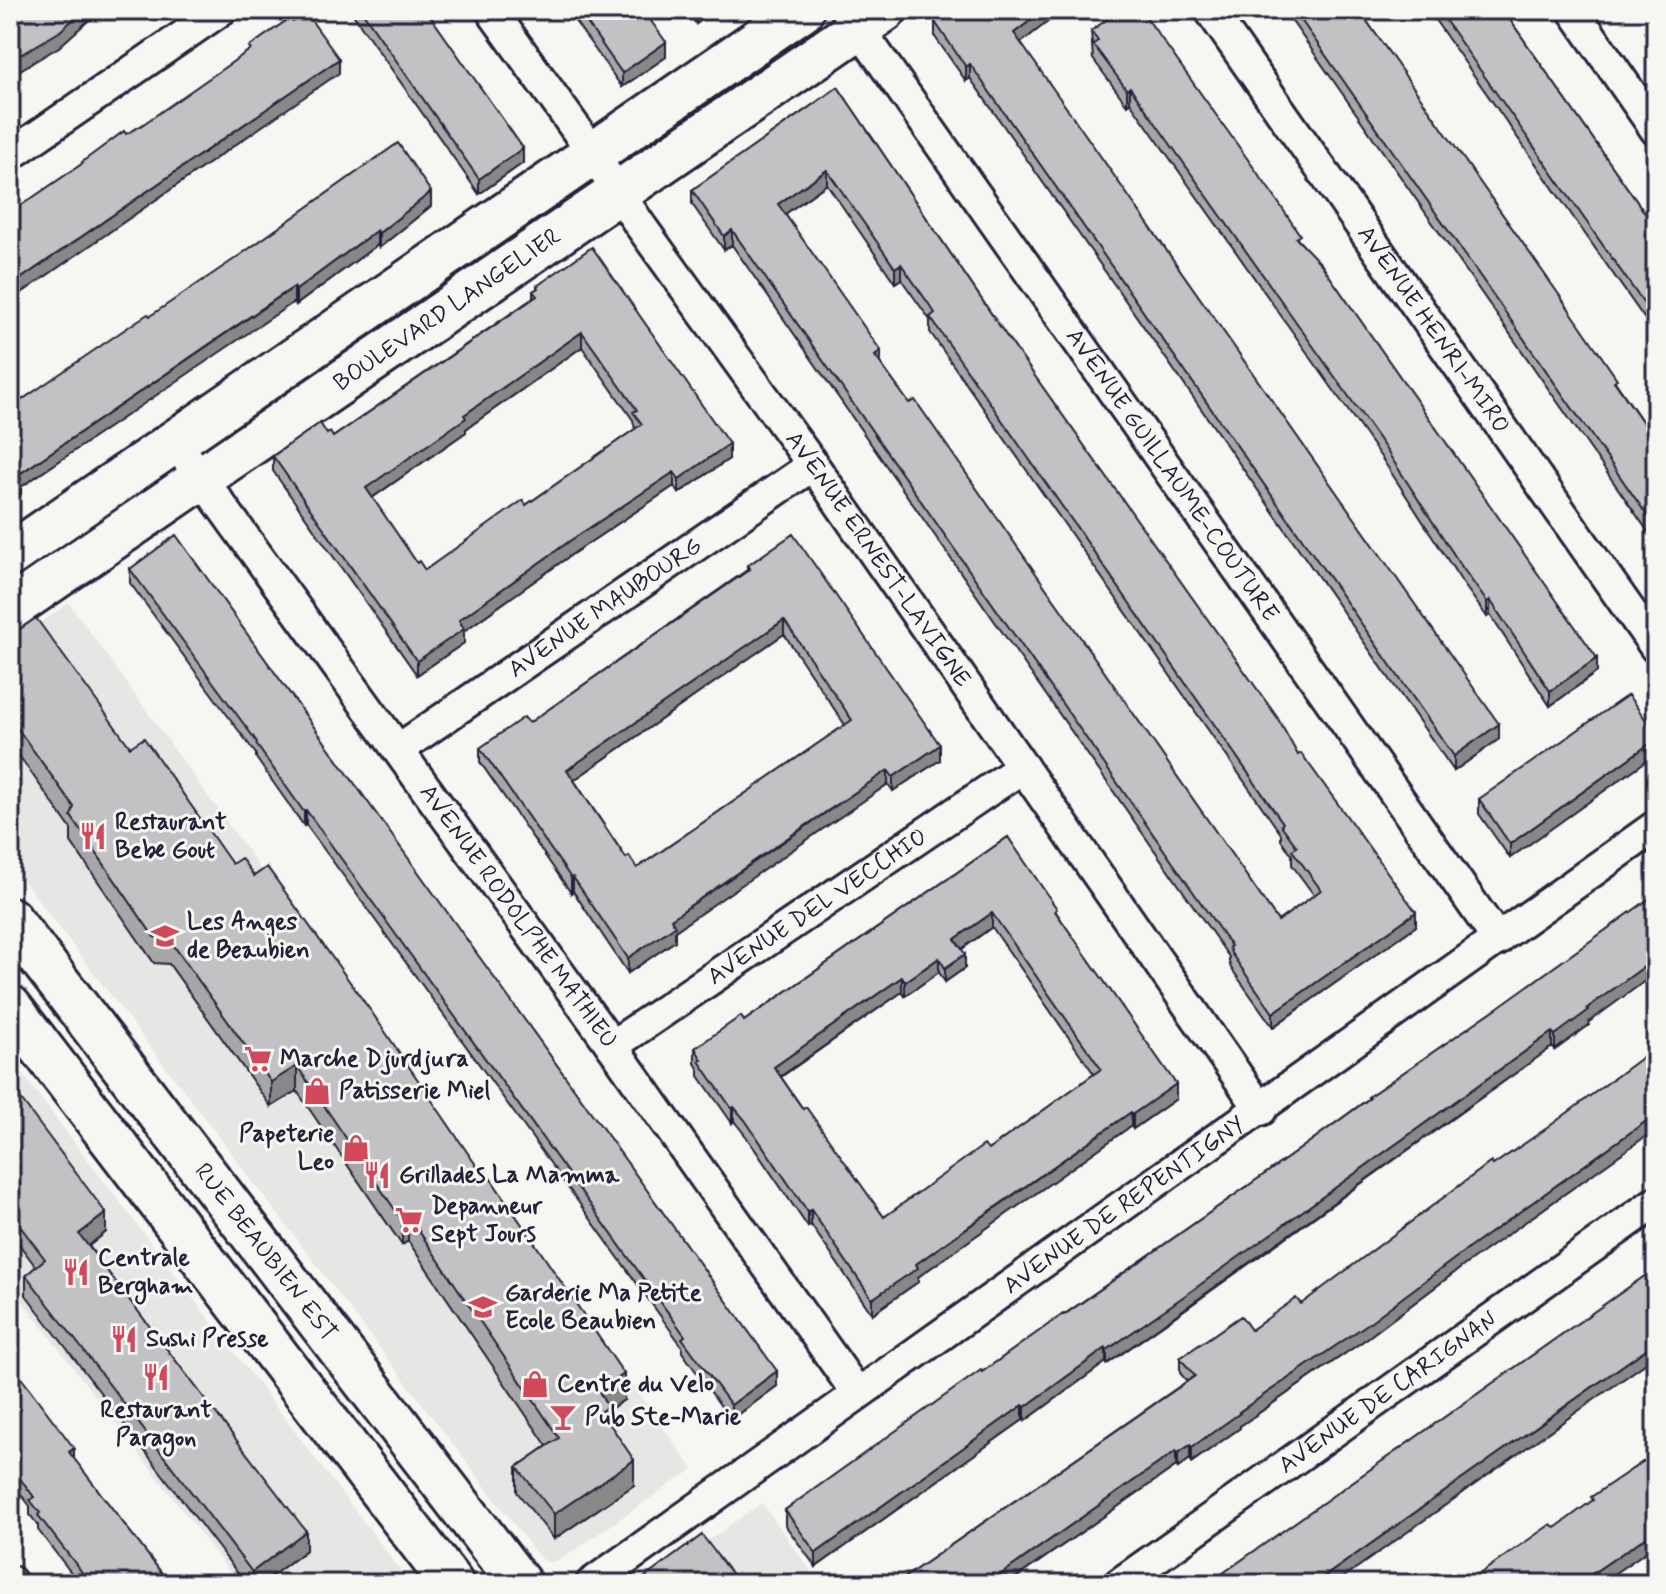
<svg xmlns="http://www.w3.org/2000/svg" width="1666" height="1594" font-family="Mynerve,sans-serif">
<rect width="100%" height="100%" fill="#f6f6f2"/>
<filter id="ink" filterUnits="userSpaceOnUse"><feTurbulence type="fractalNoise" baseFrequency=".0125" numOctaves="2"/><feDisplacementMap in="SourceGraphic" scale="16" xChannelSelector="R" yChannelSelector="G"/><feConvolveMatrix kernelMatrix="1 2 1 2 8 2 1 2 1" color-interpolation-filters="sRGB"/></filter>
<g filter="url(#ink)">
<path fill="#e6e6e4" d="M69 603 693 1469 563 1558 549 1563 539 1557 10 863V644Z
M10 1058 411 1584H239L10 1285Z
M762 1503 820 1584H645Z"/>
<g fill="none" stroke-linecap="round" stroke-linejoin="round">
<g stroke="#22223b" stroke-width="36">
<g id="street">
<path id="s1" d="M491 10 576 129 640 225 813 465 1261 1110"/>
<path id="s2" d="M846 10 1498 940"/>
<path id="s3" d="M1210 10 1656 648"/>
<path d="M1573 10 1656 130"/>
<path d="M10 155 221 10"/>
<path id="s4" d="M176 443 612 1046 857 1393"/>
<path id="s5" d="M399 749 813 465"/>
<path id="s6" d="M612 1046 1023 767"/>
<path d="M10 1581 12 1584"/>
<path id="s7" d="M591 1584C945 1330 1303 1081 1656 826"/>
<path id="s8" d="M1119 1584 1656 1202"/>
</g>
</g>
<g stroke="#22223b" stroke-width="48">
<g id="secondary">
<path d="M10 555 802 10"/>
<path id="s9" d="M10 609 885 10"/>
<path id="s10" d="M10 919 520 1584"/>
<path d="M10 1007 452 1584"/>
</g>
</g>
<use href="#street" stroke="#f6f6f2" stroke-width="30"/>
<use href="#secondary" stroke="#f6f6f2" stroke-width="42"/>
</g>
<path fill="#a7a7a9" stroke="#22223b" stroke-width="2" fill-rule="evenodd" d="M350 10H426L523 163 479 194Z
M567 10H643L666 57 622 87Z
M687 10H716L696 24Z
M1063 10 1020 43 1499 739 1454 771 970 78 966 81 935 37V22Z
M1284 10H1359L1656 441V543Z
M1428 10H1503L1656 229V335Z
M1646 10H1656V25Z
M1091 31 1300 242 1597 672 1550 706 1490 615 1487 617 1462 582 1383 460 1130 102 1127 105 1093 59Z
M838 87 1005 334 1416 926 1273 1027 1231 968 1229 962V957L732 245 724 250 692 204V190ZM827 184 895 283 901 279 930 320V332L1281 834V840L1292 855V865L1314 895 1278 921 881 364 785 214Z
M431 206 379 248 377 245 296 305 294 302 277 312 21 487V494L10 408 150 316Z
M537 286 729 459 679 493 674 486 571 555 464 631V643L417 675 273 471V456L327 434 333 437 533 298V291L537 289ZM582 347 633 420 635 429 526 505 425 570 417 563 372 498 466 432V429Z
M747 566 940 760 893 791 888 784 783 855 675 931V941L628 973 573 891 571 893 480 762V748L529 723 747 570ZM784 634 845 725 637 868 626 858 574 780Z
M130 569 777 1386 731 1420 682 1352V1346L345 878 306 825 304 826 256 758V754L130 583Z
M10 636 130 747 232 864 624 1400 607 1411V1420L634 1485 554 1539 517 1492V1467L547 1446 408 1241 402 1245 297 1091 271 1107 169 964 154 963 71 842V829L10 743Z
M1656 734 1510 858 1479 814V799Z
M1008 837 1176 1099 1133 1129 1131 1126 983 1230 918 1277V1282L872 1314 811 1225 808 1227 745 1135 734 1121 732 1123 699 1076V1070L695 1063V1048L744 1021ZM992 927 1094 1074 988 1150 884 1217 803 1109 781 1077 902 992 905 996 939 972 945 982 965 968 962 949Z
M1494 1010 1589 1022V1025L1555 1050 1552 1047 1190 1306 1107 1364 1106 1362 1025 1421 1023 1420 816 1567 785 1525V1510L1289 1157 1368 1099V1097Z
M10 1085 106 1232 89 1246 306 1550 261 1584H246L26 1295V1275L36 1267 10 1232Z
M1462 1267 1366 1339 1240 1426V1428L1192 1462 1190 1459 1178 1468 1176 1466 1007 1584H895L1187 1381 1180 1373V1358L1251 1330 1301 1304Z
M10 1363 74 1459 170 1584H80L38 1530V1525L30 1515V1506L10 1480Z"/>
<path fill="#888889" stroke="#22223b" stroke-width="2" d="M84 10H98V12L59 47 10 76V61Z
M696 10H716L696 24Z
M1044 10H1063L1014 48V33Z
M666 42V57L622 87V73Z
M339 59V73L10 301V286Z
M970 64V78L966 81V67Z
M1130 87V102L1127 105V90Z
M523 148V163L479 194V179Z
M827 170V184L778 219V204Z
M431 192V206L379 248V233Z
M377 230V245L296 305V290Z
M732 230V245L724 250V236Z
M901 264V279L895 283V268Z
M294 287V302L21 487V494L10 502V488L18 475Z
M582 332V347L466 429V432L366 502V488L464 415Z
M881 351V366L875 356Z
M729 444V459L679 493V479Z
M674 472V486L571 555 464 631V643L417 675V661L459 620 571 540Z
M1490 600V615L1487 617V602Z
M784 620V634L567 785V770Z
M1597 658V672L1550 706V691Z
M1499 724V739L1454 771V756Z
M1656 739V754L1510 858V844Z
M940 745V760L893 791V777Z
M888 770V784L675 931V941L628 973V958L671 919Z
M306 810V825L304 826V812Z
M573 877V891L571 893V878Z
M1416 912V926L1273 1027V1013Z
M992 913V927L955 954V939Z
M965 954V968L945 982V968Z
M939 958V972L905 996V982Z
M1656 958V973L1589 1022V1025L1555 1050V1035L1587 1008Z
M902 977V992L774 1081V1067Z
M1552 1032V1047L1107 1364V1350Z
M297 1066V1091L271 1107V1082Z
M1176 1084V1099L1133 1129V1114Z
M734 1107V1121L732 1123V1109Z
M1131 1112V1126L918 1277V1282L872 1314V1299L916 1264Z
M1656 1114V1129L1462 1267 1366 1339 1240 1426V1428L1192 1462V1447L1239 1412Z
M811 1210V1225L808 1227V1212Z
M106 1213V1232L79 1253V1234Z
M408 1215V1241L402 1245V1220Z
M1656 1342V1356L1334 1584H1321V1579Z
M1106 1348V1362L1025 1421V1407Z
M777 1371V1386L731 1420V1405Z
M624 1374V1400L607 1411V1432L601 1436 599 1391Z
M1023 1405V1420L816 1567V1553Z
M1190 1445V1459L1178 1468V1453Z
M74 1448V1462L69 1452Z
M1176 1451V1466L1007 1584H987Z
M634 1460V1485L554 1539V1514Z
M1656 1530V1545L1599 1584H1577Z
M306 1531V1550L261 1584H252V1572Z"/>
<path fill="#c2c2c4" stroke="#22223b" stroke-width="2" fill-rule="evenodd" d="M10 10H84L59 32 10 61Z
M361 10H426L523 148 479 179Z
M578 10H643L666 42 622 73Z
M952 10H1044L1014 33 1499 724 1454 756 970 64 966 67 935 22Z
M1120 10H1141L1274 196 1300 235 1296 238 1321 264 1597 658 1550 691 1490 600 1487 602 1462 567 1383 445 1130 87 1127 90 1093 44 1098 41 1091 31Z
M1294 10H1359L1560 296 1617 379 1614 381 1656 441V528Z
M1438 10H1503L1656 229V321Z
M306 13 339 59 10 286V213L83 163 82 162 124 131 126 134 142 125 251 49 249 47 290 18 293 22Z
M838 87 1005 334 1277 717 1298 755 1301 753 1416 912 1273 1013 1231 953 1229 947 1231 946 732 230 724 236 692 190ZM827 170 895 268 901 264 935 313 930 317 1283 823 1281 825 1297 847 1292 850 1321 890 1278 921 915 400 909 403 875 356 881 351 778 204Z
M398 143 431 192 379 233 377 230 296 290 294 287 277 298 18 475 21 479 10 488V408L137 321 148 314 150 316 233 260Z
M592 247 729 444 679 479 674 472 571 540 459 620 464 629 417 661 273 456 320 423 327 434 330 432 333 437 537 296 533 291 538 288 537 286ZM582 332 637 410 633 412 642 424 526 505 523 500 425 570 419 561 417 563 366 488 466 418 464 415Z
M793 534 940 745 893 777 888 770 783 841 671 919 675 926 628 958 573 877 571 878 480 748 524 717 529 723 750 569 747 566ZM784 620 852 720 637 868 629 856 626 858 567 770Z
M176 535 777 1371 731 1405 682 1338 685 1336 345 864 306 810 304 812 256 744 257 742 130 569Z
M36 618 130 747 144 738 232 864 241 858 254 876 267 867 373 1014 478 1168 482 1166 624 1374 599 1391 607 1407 601 1411 634 1460 554 1514 517 1467 559 1438 408 1215 402 1220 297 1066 271 1082 169 939 154 937 71 816 74 807 10 718V636Z
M1628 695 1656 734V739L1510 844 1479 799Z
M1008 837 1057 909 1055 911 1176 1084 1133 1114 1131 1112 983 1216 916 1264 918 1268 872 1299 811 1210 808 1212 745 1120 734 1107 732 1109 699 1061 702 1060 695 1048 741 1016 744 1021ZM992 913 1101 1069 988 1150 984 1145 884 1217 806 1107 803 1109 774 1067 902 977 905 982 939 958 945 968 965 954 955 939Z
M1656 894V958L1587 1008 1589 1010 1555 1035 1552 1032 1190 1292 1107 1350 1106 1348 1025 1407 1023 1405 816 1553 785 1510 981 1370 982 1372 1063 1314 1064 1315 1289 1157 1370 1098 1368 1097 1494 1010Z
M1656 1047V1114L1462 1253 1366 1325 1239 1412 1240 1413 1192 1447 1190 1445 1178 1453 1176 1451 987 1584H895L1195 1376 1180 1358 1241 1316 1251 1330 1296 1298 1301 1304 1491 1162 1493 1165 1547 1128Z
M10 1085 106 1213 79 1234 306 1531 252 1572 26 1275 45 1259 10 1213Z
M1656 1268V1342L1321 1579 1324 1583 1213 1584 1218 1581 1216 1578Z
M10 1363 74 1448 69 1452 170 1584H91L38 1515 40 1513 30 1500 34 1497 10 1465Z
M1656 1453V1530L1577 1584H1465L1551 1524 1555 1528 1593 1500 1591 1497Z
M702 1535 739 1584H636Z"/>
</g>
<defs>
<g id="restaurant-bare" transform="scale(2.16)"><path d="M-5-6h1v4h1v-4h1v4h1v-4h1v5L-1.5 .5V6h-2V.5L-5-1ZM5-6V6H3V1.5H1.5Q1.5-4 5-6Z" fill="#d1495b" stroke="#f6f6f2" stroke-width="2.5" paint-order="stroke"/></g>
<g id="school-bare" transform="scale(2.16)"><path d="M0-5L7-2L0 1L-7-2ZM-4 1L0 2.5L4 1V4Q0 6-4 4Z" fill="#d1495b" stroke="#f6f6f2" stroke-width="2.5" paint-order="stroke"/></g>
<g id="supermarket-bare" transform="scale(2.16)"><path d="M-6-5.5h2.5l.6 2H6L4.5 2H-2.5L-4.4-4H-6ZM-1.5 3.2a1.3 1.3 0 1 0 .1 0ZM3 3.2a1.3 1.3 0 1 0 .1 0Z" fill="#d1495b" stroke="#f6f6f2" stroke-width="2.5" paint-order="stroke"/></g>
<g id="shop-bare" transform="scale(2.16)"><path d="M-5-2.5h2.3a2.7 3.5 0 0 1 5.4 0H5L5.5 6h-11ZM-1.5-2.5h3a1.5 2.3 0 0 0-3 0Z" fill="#d1495b" stroke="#f6f6f2" stroke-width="2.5" paint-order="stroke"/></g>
<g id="bar-bare" transform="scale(2.16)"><path d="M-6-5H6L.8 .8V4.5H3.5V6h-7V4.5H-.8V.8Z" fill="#d1495b" stroke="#f6f6f2" stroke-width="2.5" paint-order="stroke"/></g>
</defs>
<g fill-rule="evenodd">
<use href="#restaurant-bare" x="93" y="836"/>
<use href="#school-bare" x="165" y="936"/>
<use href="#supermarket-bare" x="258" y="1059"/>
<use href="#shop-bare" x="317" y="1091"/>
<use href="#shop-bare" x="356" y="1148"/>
<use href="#restaurant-bare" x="377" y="1175"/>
<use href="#supermarket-bare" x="409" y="1220"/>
<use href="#restaurant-bare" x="76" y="1272"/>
<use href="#school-bare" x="483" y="1307"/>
<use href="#restaurant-bare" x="124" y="1339"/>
<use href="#restaurant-bare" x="156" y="1377"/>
<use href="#shop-bare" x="535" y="1384"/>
<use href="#bar-bare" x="563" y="1417"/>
</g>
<g text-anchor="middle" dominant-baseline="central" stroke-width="6" stroke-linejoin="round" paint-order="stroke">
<g font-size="24" fill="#22223b" stroke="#f6f6f2">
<text stroke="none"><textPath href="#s9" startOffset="530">BOULEVARD LANGELIER</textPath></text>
<text stroke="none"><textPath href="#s3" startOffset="390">AVENUE HENRI-MIRO</textPath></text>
<text stroke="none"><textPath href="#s2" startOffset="568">AVENUE GUILLAUME-COUTURE</textPath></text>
<text stroke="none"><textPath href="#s1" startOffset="672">AVENUE ERNEST-LAVIGNE</textPath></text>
<text stroke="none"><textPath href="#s5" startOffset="250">AVENUE MAUBOURG</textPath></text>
<text stroke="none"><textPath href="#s6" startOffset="248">AVENUE DEL VECCHIO</textPath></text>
<text stroke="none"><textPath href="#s4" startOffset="584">AVENUE RODOLPHE MATHIEU</textPath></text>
<text stroke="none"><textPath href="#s7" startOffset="654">AVENUE DE REPENTIGNY</textPath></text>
<text stroke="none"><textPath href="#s10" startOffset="420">RUE BEAUBIEN EST</textPath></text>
<text stroke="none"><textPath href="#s8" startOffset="330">AVENUE DE CARIGNAN</textPath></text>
</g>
<g font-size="24" font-weight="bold" fill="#22223b" stroke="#f6f6f2" text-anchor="start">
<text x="115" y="822">Restaurant<tspan x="115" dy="28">Bebe Gout</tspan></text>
<text x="187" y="922">Les Anges<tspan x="187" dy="28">de Beaubien</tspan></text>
<text x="280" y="1059">Marche Djurdjura</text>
<text x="339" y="1091">Patisserie Miel</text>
<text x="334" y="1134" text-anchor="end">Papeterie<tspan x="334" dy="28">Leo</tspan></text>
<text x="399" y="1175">Grillades La Mamma</text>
<text x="431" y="1206">Depanneur<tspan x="431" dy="28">Sept Jours</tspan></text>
<text x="98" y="1258">Centrale<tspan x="98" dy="28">Bergham</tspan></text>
<text x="505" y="1293">Garderie Ma Petite<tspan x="505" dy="28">Ecole Beaubien</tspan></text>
<text x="146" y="1339">Sushi Presse</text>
<text x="557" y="1384">Centre du Velo</text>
<text x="156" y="1410" text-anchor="middle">Restaurant<tspan x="156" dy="28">Paragon</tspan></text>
<text x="585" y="1417">Pub Ste-Marie</text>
</g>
</g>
<rect width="1666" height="1594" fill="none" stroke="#f6f6f2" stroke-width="40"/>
<rect x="20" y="20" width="1626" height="1554" fill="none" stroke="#22223b" stroke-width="3" filter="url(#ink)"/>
</svg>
